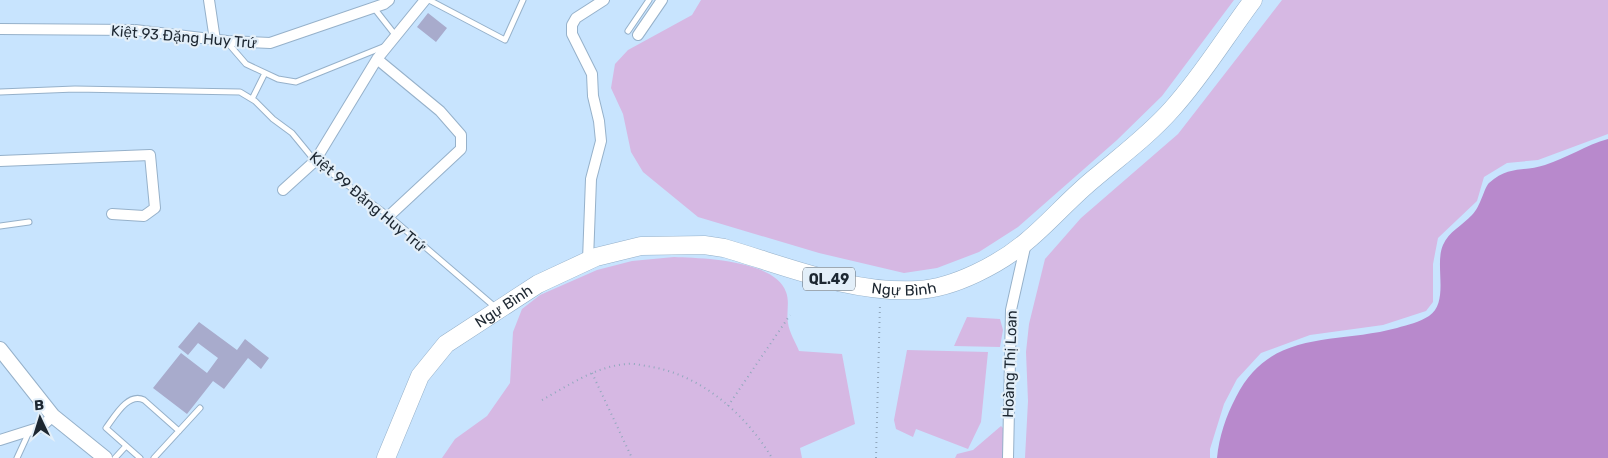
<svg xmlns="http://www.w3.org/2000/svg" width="1608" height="458" font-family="Rubik,sans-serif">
<rect width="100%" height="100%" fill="#c8e4fe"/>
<path fill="#d6b8e3" d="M701 0H1234L1162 96 1117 140 1018 227 979 252 937 268 904 273 819 253 698 217 643 172 631 152 623 114 611 88 615 64 628 50 692 15Z
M1282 0H1608V134L1538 160 1507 163 1484 177 1477 201 1438 238 1433 264V302L1426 311 1383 325 1310 335 1261 353 1237 379 1224 404 1210 449V458H1025L1028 401 1026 352 1029 324 1045 259 1081 218 1178 134Z
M674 257C702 258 775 260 786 292 790 302 786 313 788 323 789 332 796 343 799 351L842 354 855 424 800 448 802 458H442L455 439 487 416 510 383 513 332 522 309 540 295 597 270 632 261Z
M967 317 1000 319 1003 330 1000 347 954 346Z
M907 350 988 352 981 422 968 449 916 429 913 437 896 429 894 420Z
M1001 426 1004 429V458H955L957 454 973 450Z"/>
<path fill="#b889cc" d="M1608 139V458H1217C1219 437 1226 416 1236 397 1271 328 1334 345 1397 328 1407 325 1420 322 1429 316 1450 302 1434 265 1443 245 1449 231 1462 226 1472 215 1481 206 1484 188 1489 183 1509 165 1524 172 1545 165 1567 158 1586 145 1608 139Z"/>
<path fill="#a8abcc" d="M428 13 447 28 436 42 417 27Z
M199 322 237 350 245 339 269 358 261 369 248 358 224 389 213 381 187 414 153 388 181 353 207 373 218 358 198 343 188 355 178 347Z"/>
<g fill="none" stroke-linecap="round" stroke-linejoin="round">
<g stroke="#96b1ca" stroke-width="7">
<path id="lane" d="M429 0 505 40 523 0
M374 8 396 36
M628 31 649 0
M227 42 246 64 278 79 296 82 383 47
M0 92 75 89 240 92 255 101 273 119 292 133 315 161 389 216 495 307
M252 99 265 73
M0 226 29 222
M17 458 29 432
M115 458 126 446
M140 458 106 428C115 416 128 392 144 400L179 431
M154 458 200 408"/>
</g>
<g stroke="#96b1ca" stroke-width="12">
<path id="street" d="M209 0 215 40
M0 29 135 30 227 41 270 43 384 4 389 0
M638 35 662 0
M377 59 440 111 461 135V149L389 216
M0 161 150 155 155 208 144 216 112 214
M283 190 315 161 377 59 425 0
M588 260 591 179 601 141 599 121 593 96 592 74 572 34V25L576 18 604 0
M0 440 41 427 53 416
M1008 458 1011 310 1026 243"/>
</g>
<g stroke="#96b1ca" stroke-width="16">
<path id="secondary" d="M0 349 53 416 105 458"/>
</g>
<g stroke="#96b1ca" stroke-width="19">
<g id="highway">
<path id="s1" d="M386 458 420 376 446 344 538 284 596 257 641 246 704 245 724 248C786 266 852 294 918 290 954 288 1000 264 1027 241 1051 221 1071 197 1096 177 1122 155 1149 135 1172 109 1202 76 1226 36 1253 0"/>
</g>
</g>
<path stroke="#92a8bd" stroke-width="2" stroke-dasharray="1 4" stroke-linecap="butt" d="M592 373 632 458
M542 400C568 386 596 366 627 364 633 363 640 365 646 366 699 373 745 413 772 458
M728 406 790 315
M876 458 880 303"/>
<use href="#lane" stroke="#fff" stroke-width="5"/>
<use href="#street" stroke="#fff" stroke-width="10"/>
<use href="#secondary" stroke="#fff" stroke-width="14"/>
<use href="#highway" stroke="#fff" stroke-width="18"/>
</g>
<g text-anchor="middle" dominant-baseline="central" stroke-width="4.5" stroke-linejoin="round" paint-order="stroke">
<rect fill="#e3eff9" stroke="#58636d" stroke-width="1" x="803" y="267.5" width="52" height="23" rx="4"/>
<g font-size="14" font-weight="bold" fill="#1d2731">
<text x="829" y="279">QL.49</text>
</g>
<g font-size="15" fill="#1d2731" stroke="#e3eff9">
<text transform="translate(184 37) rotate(5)">Kiệt 93 Đặng Huy Trứ</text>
<text transform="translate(368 202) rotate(40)">Kiệt 99 Đặng Huy Trứ</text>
<text stroke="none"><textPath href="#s1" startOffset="619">Ngự Bình</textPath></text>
<text stroke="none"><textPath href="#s1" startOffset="199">Ngự Bình</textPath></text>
<text transform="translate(1010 364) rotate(-88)">Hoàng Thị Loan</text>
</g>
</g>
<g transform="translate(40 418) rotate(356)" stroke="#e3eff9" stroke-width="4" paint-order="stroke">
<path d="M0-4L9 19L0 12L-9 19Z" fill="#1d2731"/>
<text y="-8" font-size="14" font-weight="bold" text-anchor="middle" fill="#1d2731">B</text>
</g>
</svg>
